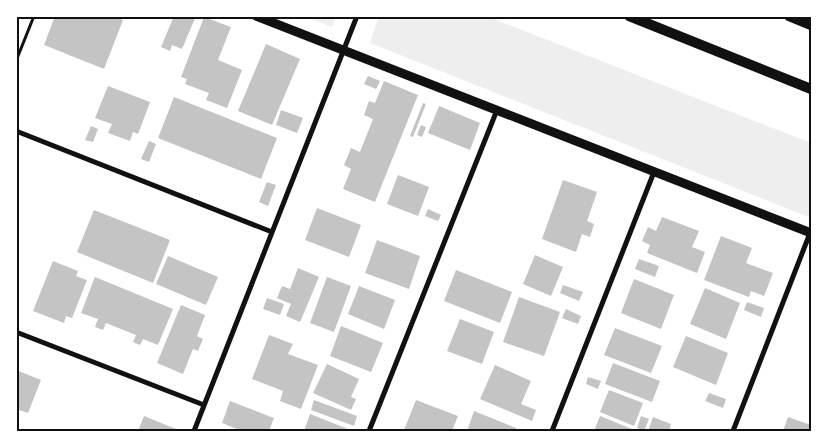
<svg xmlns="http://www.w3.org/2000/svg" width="827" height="447" font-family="'Nunito Sans',sans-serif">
<rect width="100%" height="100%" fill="#fff"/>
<path fill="#eee" d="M304 16H336L332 27Z
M379 16H486L811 143V218L370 43Z"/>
<path fill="#c4c4c4" d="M55 16H113L123 20 104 69 44 45Z
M174 16H196L182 49 172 45 170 51 161 47Z
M204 17 231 27 218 60 242 70 227 108 206 100 209 93 185 84 187 79 181 77Z
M266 44 300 59 272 125 238 111Z
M368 76 380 81 376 89 364 84Z
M384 81 418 95 375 202 343 189 351 169 344 165 351 148 360 152 373 119 364 115 369 101 375 103Z
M108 86 150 102 138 134 133 132 130 141 108 133 112 124 95 118Z
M174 97 277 138 261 179 158 138Z
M423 103 426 104 413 137 410 136Z
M439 106 480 123 470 150 428 133Z
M281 110 303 118 297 133 276 125Z
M421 125 426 127 422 137 417 135Z
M91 126 98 129 93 142 85 140Z
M149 141 156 144 149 162 141 159Z
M398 175 429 187 418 216 387 204Z
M563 180 597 192 587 221 594 224 590 237 582 234 576 252 542 239Z
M267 182 276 185 268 206 259 202Z
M317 208 361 225 349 257 305 240Z
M428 209 441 215 438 221 425 216Z
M94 210 170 240 153 283 77 252Z
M662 217 699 231 692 247 705 252 697 273 647 253 650 245 642 241 648 227 656 231Z
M721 236 752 248 746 263 773 273 764 296 751 291 749 297 704 280Z
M377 240 420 256 409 289 365 273Z
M535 255 563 267 551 296 523 284Z
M168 256 218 277 206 305 156 284Z
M639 259 659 266 655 277 635 269Z
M53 261 78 271 76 276 87 280 72 318 66 316 64 323 33 311Z
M298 268 319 277 300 322 286 316 291 304 277 298 282 286 290 289Z
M456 270 512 292 500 323 444 301Z
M95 277 173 309 158 345 143 339 140 345 133 342 136 335 106 323 103 330 95 327 98 319 81 313Z
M327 277 351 286 334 332 310 323Z
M634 279 674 295 661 329 621 313Z
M563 285 583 292 579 301 560 293Z
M359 286 395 300 384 329 348 314Z
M705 288 740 303 726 339 690 324Z
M519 297 560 312 544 356 503 342Z
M267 298 284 304 280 315 263 309Z
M747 302 764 308 761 317 744 310Z
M181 305 205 315 197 336 203 339 198 351 193 349 183 374 157 363Z
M566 309 581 316 578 324 562 318Z
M460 319 494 332 482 364 447 351Z
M341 326 383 343 371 372 330 356Z
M615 328 662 346 651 373 604 355Z
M269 335 293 344 288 354 318 365 301 409 280 401 283 391 252 379Z
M686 336 728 353 716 385 673 367Z
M613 363 660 381 652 402 605 384Z
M327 364 359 379 351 397 356 399 351 410 313 393Z
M495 365 531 381 521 404 536 410 532 421 480 399Z
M16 370 41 380 28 413 16 409Z
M588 377 601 381 598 389 586 384Z
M609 390 643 403 634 426 600 412Z
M709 393 726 399 723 408 705 401Z
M314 400 357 416 354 426 311 410Z
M416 400 458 416 452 431 404 430Z
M230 401 274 418 269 431H242L222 423Z
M474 411 516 428 515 431H467Z
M310 414 353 431H304Z
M144 416 176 429 175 431H138Z
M600 416 632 429 631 431H594Z
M641 416 649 419 644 431 637 428Z
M653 417 671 424 669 431H648Z
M788 417 811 425V431H783Z"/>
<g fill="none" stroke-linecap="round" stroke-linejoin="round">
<path stroke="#111" stroke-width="3" d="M16 61 34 16"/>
<path stroke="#111" stroke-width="5" d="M16 131 272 232
M16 332 204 405
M194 431 357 16
M369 431 497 110
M552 431 654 172
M733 431 810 233"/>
<path stroke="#111" stroke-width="9" d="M256 16 811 233"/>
<path stroke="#111" stroke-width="10" d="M629 16 811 89
M789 16 811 25"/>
</g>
<rect width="827" height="447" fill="none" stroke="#ffffff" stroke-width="35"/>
<rect x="18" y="18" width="792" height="412" fill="none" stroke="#111" stroke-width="2"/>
</svg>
